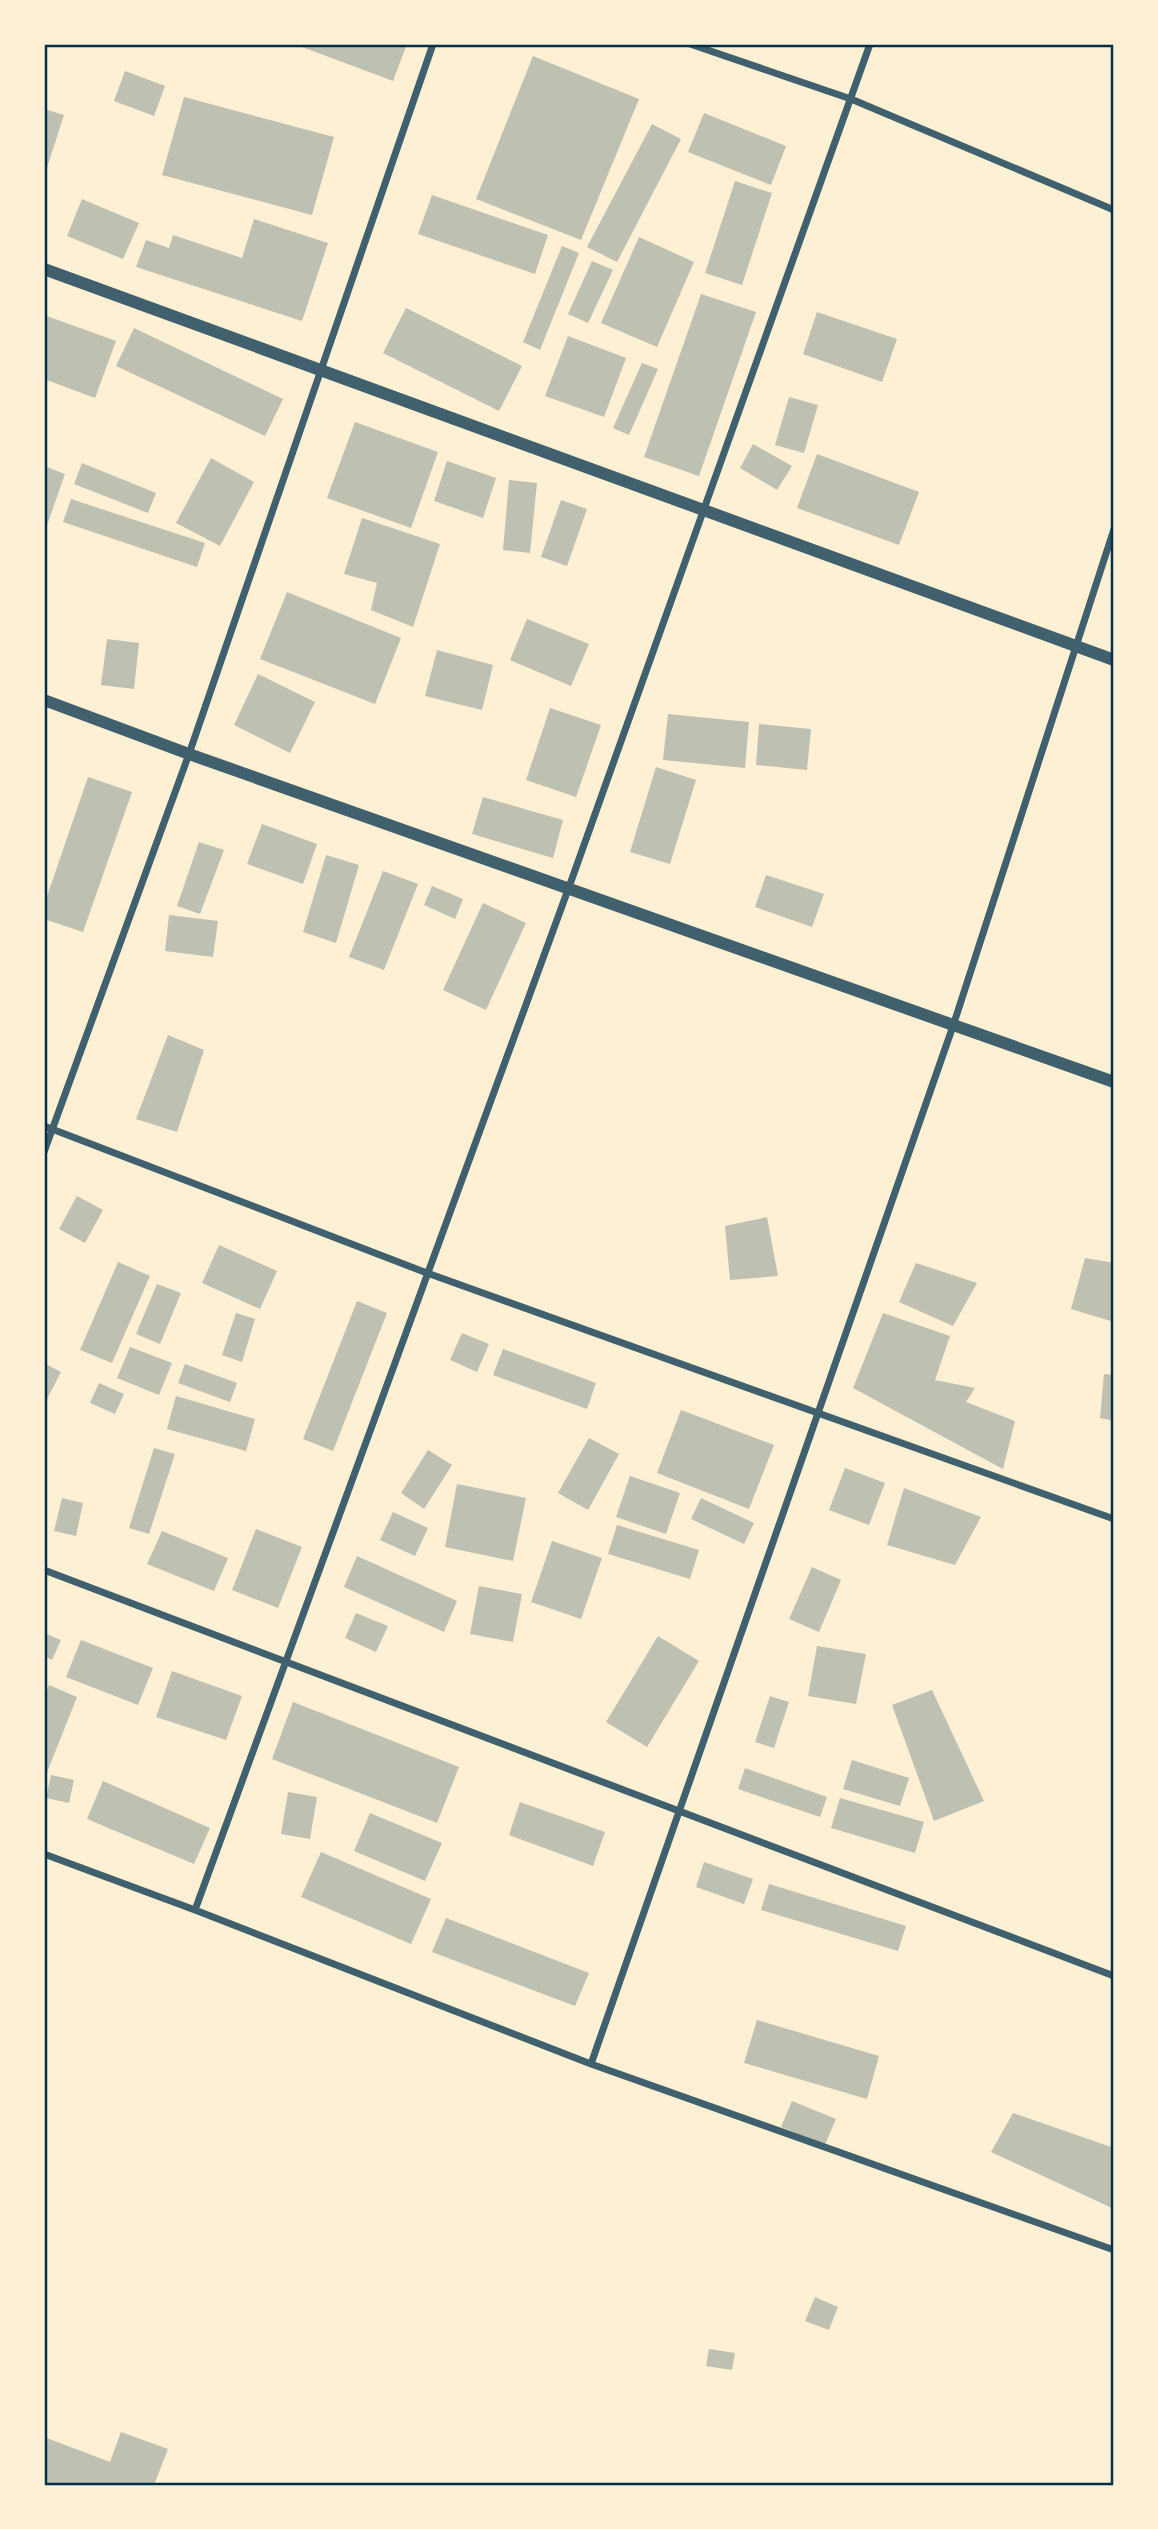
<svg xmlns="http://www.w3.org/2000/svg" width="1158" height="2529" font-family="Figtree,sans-serif">
<rect width="100%" height="100%" fill="#fdf0d5"/>
<path fill="#bec0b2" d="M294 44H407L393 81Z
M533 56 639 99 581 240 476 199Z
M125 71 165 86 154 116 114 101Z
M184 97 334 137 312 215 162 175Z
M44 109 64 115 44 177Z
M704 113 786 146 771 185 688 152Z
M652 124 681 139 617 262 587 247Z
M735 181 772 193 742 285 705 273Z
M432 195 548 235 535 274 418 234Z
M82 199 139 223 123 259 67 236Z
M254 219 328 243 302 321 136 267 146 240 169 248 173 235 242 258Z
M639 237 694 262 657 347 601 323Z
M562 246 579 253 540 350 523 342Z
M592 261 613 270 588 323 568 314Z
M701 294 756 312 699 476 644 457Z
M406 308 522 366 499 411 383 353Z
M817 312 897 339 882 382 803 354Z
M44 315 116 341 95 398 44 379Z
M134 328 283 399 265 436 116 366Z
M568 336 626 358 604 417 545 396Z
M642 363 658 369 629 435 613 428Z
M789 397 818 405 804 453 775 445Z
M355 422 438 452 411 528 327 498Z
M753 444 792 466 777 490 740 468Z
M817 454 919 492 899 545 797 508Z
M211 458 254 482 220 546 176 523Z
M447 461 496 478 483 518 434 501Z
M82 463 156 493 148 513 74 484Z
M44 466 65 474 44 534Z
M509 480 537 483 530 553 503 550Z
M71 499 205 543 197 567 63 522Z
M561 500 587 509 567 566 541 557Z
M362 518 440 544 413 627 371 610 377 583 344 574Z
M287 592 401 638 375 704 260 659Z
M527 619 589 644 571 686 510 660Z
M107 639 139 643 134 689 101 685Z
M437 650 493 665 482 710 425 696Z
M258 674 315 702 290 753 234 725Z
M550 708 601 725 576 797 526 780Z
M668 714 749 722 745 768 663 760Z
M759 724 811 729 807 770 756 765Z
M656 767 696 780 670 864 630 852Z
M88 777 132 792 83 932 44 919V905Z
M483 797 563 820 553 858 472 834Z
M262 824 317 844 303 884 247 864Z
M199 842 224 850 200 914 177 906Z
M326 855 359 865 336 943 303 932Z
M383 871 418 884 384 970 349 957Z
M766 875 824 894 812 927 755 907Z
M432 886 463 899 455 919 424 905Z
M483 903 526 923 486 1010 443 990Z
M169 915 218 921 213 957 165 951Z
M168 1035 204 1050 177 1132 136 1119Z
M77 1196 103 1210 85 1243 59 1229Z
M767 1217 778 1276 730 1280 725 1226Z
M219 1245 277 1271 260 1309 202 1283Z
M1085 1258 1114 1263V1322L1071 1309Z
M118 1262 150 1276 112 1363 80 1350Z
M916 1263 977 1283 953 1326 899 1302Z
M157 1284 181 1293 160 1344 136 1334Z
M357 1301 387 1313 333 1451 303 1439Z
M236 1313 255 1319 242 1362 222 1355Z
M883 1313 950 1336 935 1380 975 1388 966 1402 1015 1421 1003 1469 853 1388Z
M462 1333 489 1344 477 1372 450 1360Z
M130 1347 172 1363 159 1395 117 1378Z
M503 1349 596 1383 587 1409 493 1375Z
M44 1363 61 1372 44 1405Z
M185 1364 237 1383 230 1402 178 1383Z
M1104 1374 1114 1375V1421L1100 1418Z
M99 1383 124 1394 115 1414 90 1403Z
M176 1396 255 1419 246 1451 167 1429Z
M681 1410 774 1445 749 1509 657 1473Z
M589 1438 619 1454 588 1510 558 1493Z
M154 1448 175 1454 149 1534 129 1528Z
M428 1450 452 1465 424 1509 401 1493Z
M845 1468 885 1483 869 1525 829 1510Z
M630 1476 680 1493 666 1534 616 1517Z
M457 1484 526 1498 513 1561 445 1547Z
M904 1488 981 1517 955 1565 887 1545Z
M62 1498 83 1503 76 1536 54 1531Z
M701 1498 754 1523 744 1544 691 1519Z
M393 1512 428 1528 415 1556 380 1540Z
M617 1525 699 1550 690 1579 608 1554Z
M256 1529 302 1547 278 1608 232 1590Z
M162 1531 228 1558 214 1591 147 1564Z
M552 1541 602 1558 581 1619 531 1602Z
M357 1556 457 1601 444 1632 344 1587Z
M812 1567 841 1580 819 1632 789 1619Z
M479 1586 522 1594 513 1642 470 1634Z
M356 1613 388 1626 376 1652 345 1638Z
M44 1633 61 1640 52 1660 44 1656Z
M658 1636 699 1661 647 1747 606 1722Z
M81 1640 153 1668 138 1705 66 1677Z
M817 1646 866 1654 856 1704 808 1696Z
M172 1671 242 1696 226 1740 156 1717Z
M49 1685 77 1697 46 1775H44V1697Z
M932 1690 984 1801 934 1821 892 1705Z
M770 1696 789 1702 774 1748 755 1742Z
M293 1702 459 1767 437 1823 272 1759Z
M852 1760 909 1778 900 1806 843 1789Z
M745 1768 827 1797 820 1817 738 1789Z
M51 1775 74 1780 69 1803 46 1798Z
M103 1781 210 1828 194 1864 87 1819Z
M288 1792 317 1797 310 1839 281 1834Z
M840 1798 924 1822 915 1853 831 1828Z
M520 1802 605 1832 593 1866 509 1835Z
M370 1813 442 1843 425 1881 354 1851Z
M321 1852 431 1899 411 1944 301 1897Z
M704 1862 753 1879 744 1904 696 1887Z
M769 1884 906 1926 898 1951 761 1910Z
M446 1918 589 1973 575 2006 432 1952Z
M757 2020 879 2056 867 2099 744 2063Z
M792 2101 836 2119 825 2145 781 2127Z
M1013 2113 1114 2148V2209L991 2152Z
M815 2297 838 2307 829 2330 805 2321Z
M709 2349 735 2353 732 2370 706 2366Z
M121 2432 168 2449 154 2485H44V2437L110 2462Z"/>
<g fill="none" stroke-linecap="round" stroke-linejoin="round">
<path stroke="#3f606c" stroke-width="7" d="M690 44 851 99 1114 210
M44 1126 427 1273 1114 1519
M44 1152 189 754 433 44
M44 1570 1114 1976
M44 1854 195 1910 591 2064 1114 2250
M195 1910 569 887 870 44
M591 2064 953 1026 1114 529"/>
<path stroke="#3f606c" stroke-width="12" d="M44 269 1114 660
M44 700 189 754 1114 1082"/>
</g>
<rect width="1158" height="2529" fill="none" stroke="#fdf0d5" stroke-width="91"/>
<rect x="46" y="46" width="1066" height="2438" fill="none" stroke="#003049" stroke-width="2.5"/>
</svg>
